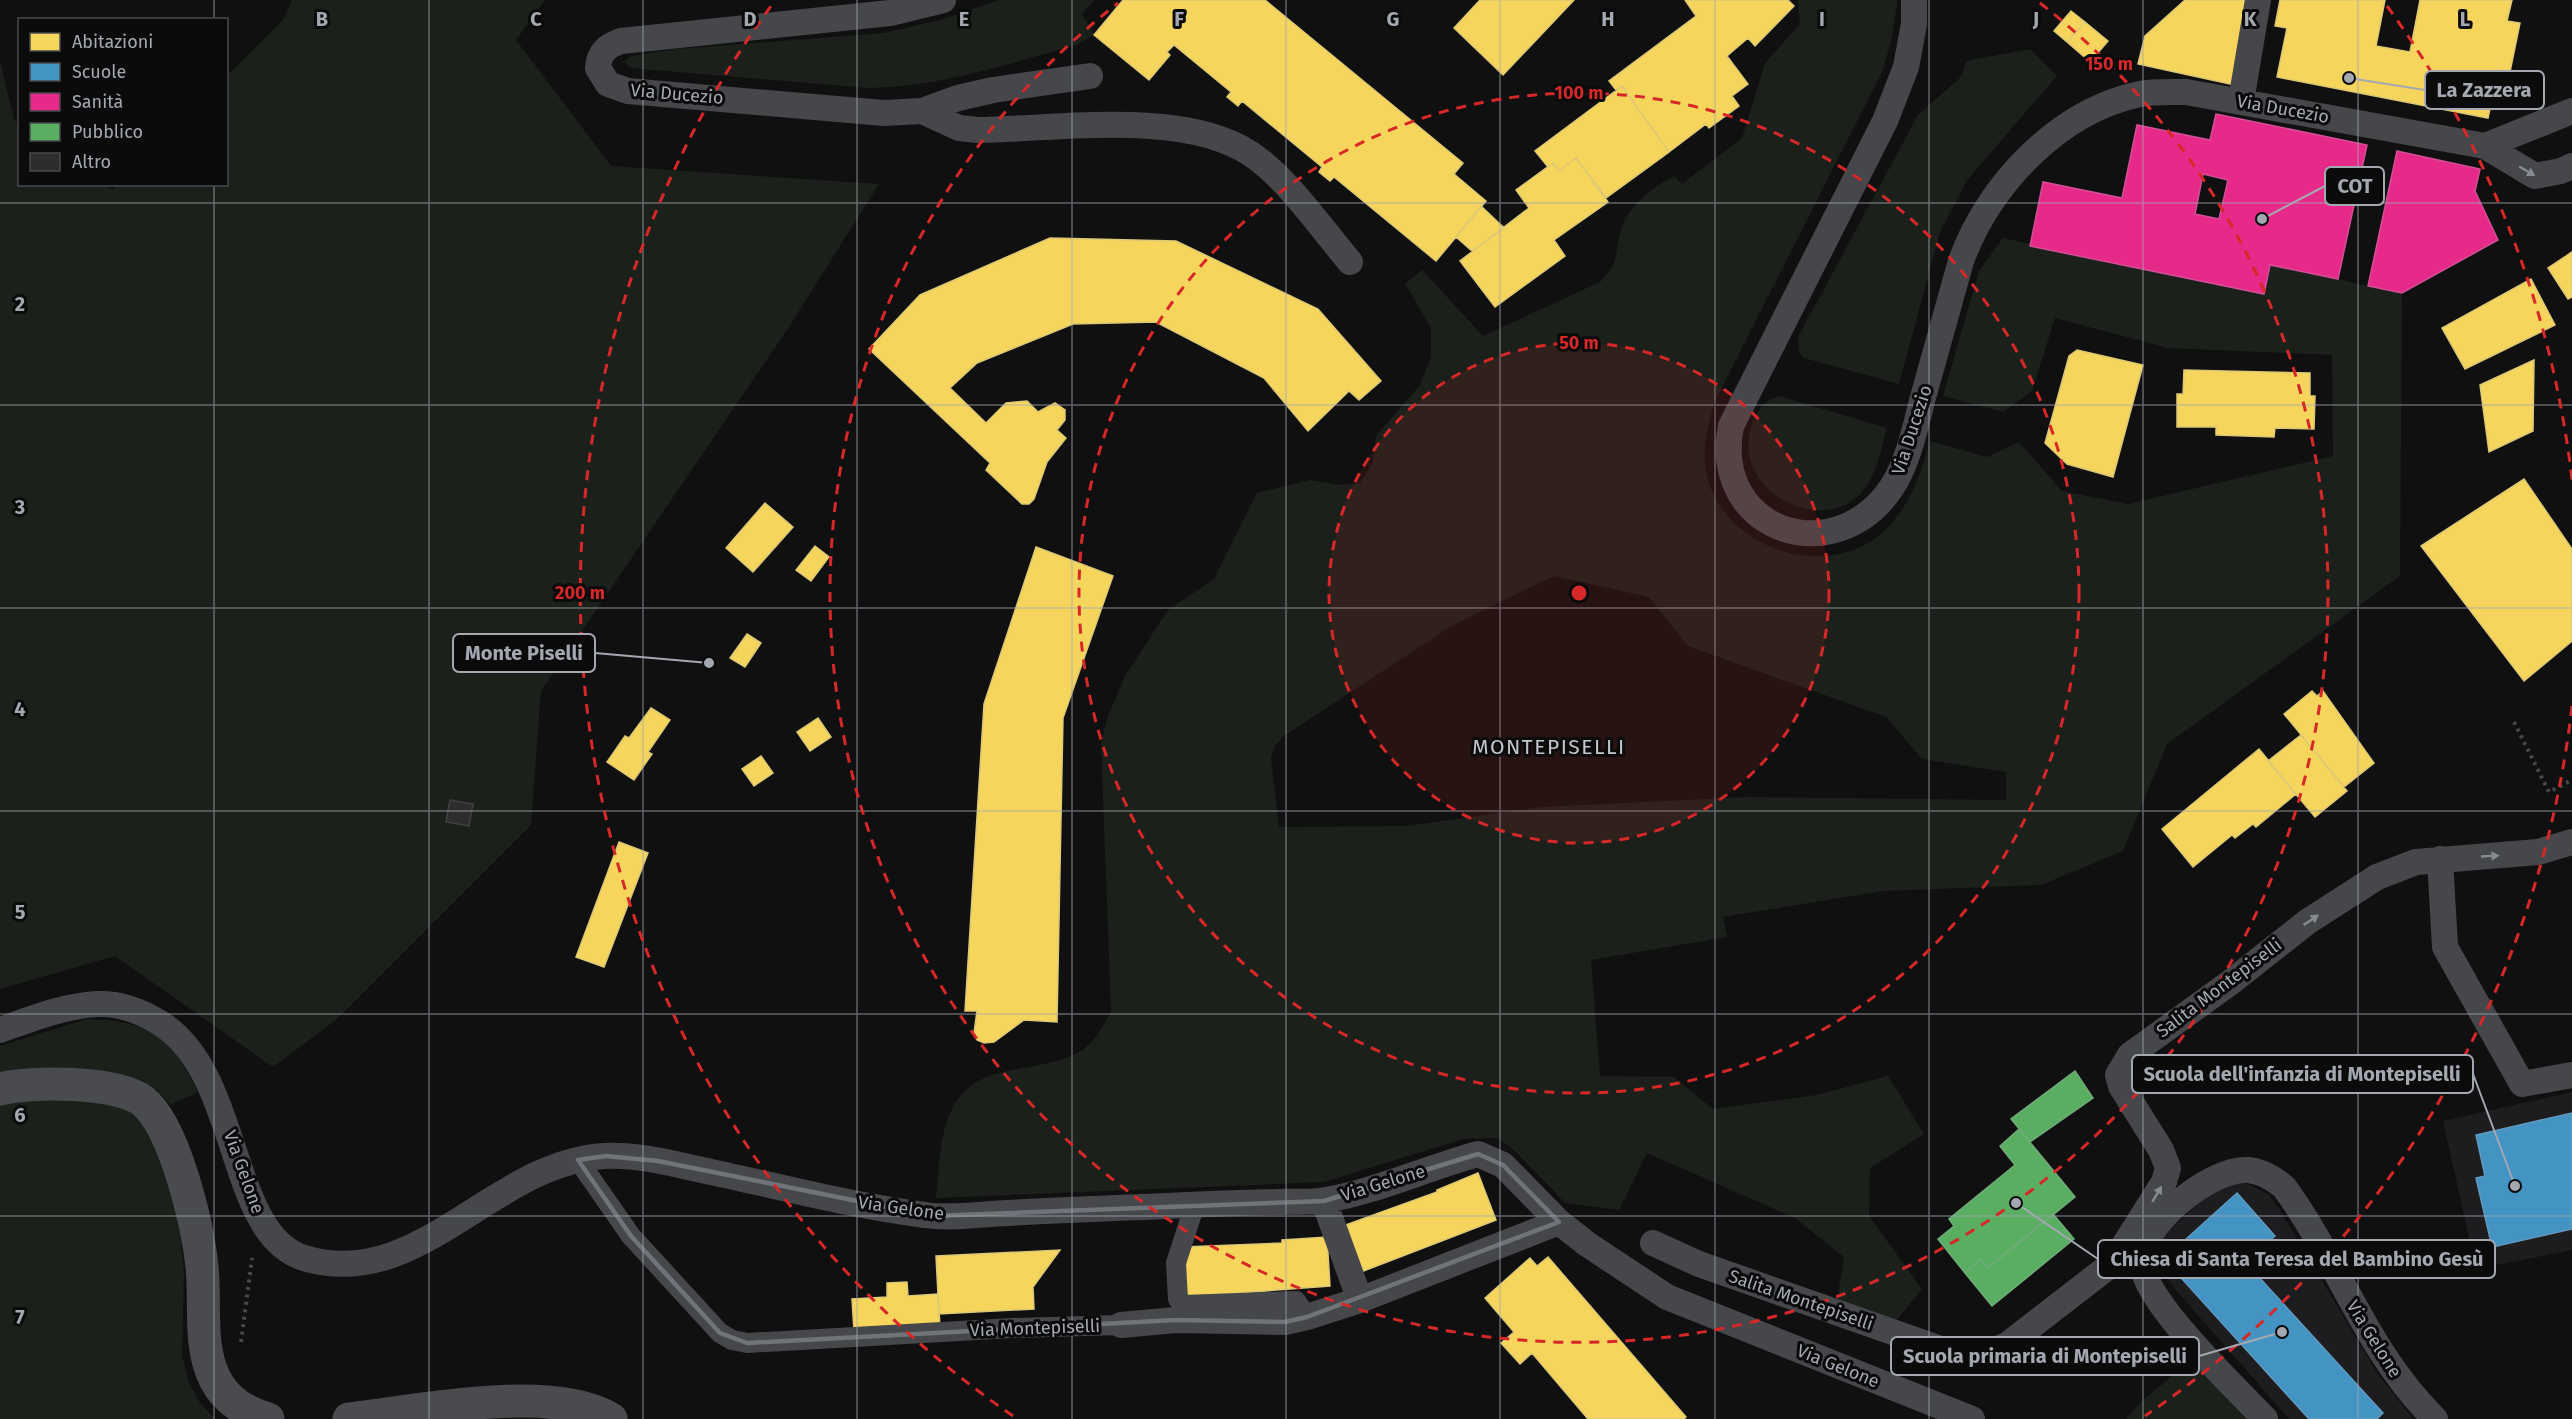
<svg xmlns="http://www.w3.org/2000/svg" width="2572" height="1419" font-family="'Fira Sans',sans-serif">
<rect width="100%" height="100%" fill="#101011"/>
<path fill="#1d1d1f" d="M2572 1092V1250L2476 1269 2443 1121Z
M2232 1183 2248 1184 2268 1194 2280 1210 2377 1373 2413 1419H2289L2174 1288 2164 1273 2160 1254 2162 1242 2171 1229 2202 1200Z"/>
<path fill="#1b201b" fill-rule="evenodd" d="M292 0H545L516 40 611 166 879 184 787 330 541 691 531 825 336 1020 273 1067 115 956 0 989V60L14 120 19 124 20 184 105 185 113 190 118 184H226L227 76 282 21Z
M999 0H1094L1082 14 1094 35 1076 45C1007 64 940 87 868 88L631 68 624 62 631 56 677 49 884 33 944 19Z
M1798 0H1897V4L1891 42 1882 72 1714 403C1708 426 1702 447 1706 471 1719 547 1826 584 1883 532 1910 507 1920 475 1930 441L1987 457 2019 442 2062 491 2128 504 2333 456 2332 355 2168 348 2055 318 2032 391 2003 412 1943 396 1979 271 2003 238 2264 294 2270 265 2402 293 2400 576 2167 744 2123 851 2041 885 1883 891 1723 917 1727 937 1591 960 1600 1076 1674 1077 1713 1109 1816 1095 1888 1076 1924 1134 1870 1168 1869 1216 1922 1289 1895 1322 1836 1307 1844 1257 1795 1218 1647 1153 1619 1210 1565 1203 1511 1147 1496 1138 1463 1139 1324 1182 936 1198C939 1169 939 1135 952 1109 977 1058 1040 1076 1081 1051 1096 1041 1103 1026 1111 1011L1101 743 1108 716 1125 676 1168 610 1214 579 1257 493 1310 480 1340 485 1360 483 1373 463 1376 436 1420 385 1431 357V328L1405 284 1422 270 1483 336 1600 282C1622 260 1613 253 1622 228 1630 204 1653 187 1674 176L1682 184 1742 138 1765 63 1800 24ZM1554 576 1649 597 1688 646 1886 717 1922 759 2006 772V800L1747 797 1542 807 1407 826 1279 827 1271 758 1274 747 1284 736 1453 625Z
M2030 49 2057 76 1967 180 1940 232 1899 384 1804 358 1799 352 1798 337 1918 115 1962 76 1966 61Z
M1779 396 1887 428C1881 449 1877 475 1862 492 1819 539 1729 488 1752 424 1757 410 1764 400 1779 396Z
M87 1019C147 1020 173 1038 198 1092L170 1105C156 1087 144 1079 121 1075L0 1074V1046Z
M38 1097 117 1101 148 1127 173 1198 181 1239 184 1273 182 1356 189 1383 200 1403 215 1419H0V1102Z
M2193 1359 2249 1419H2126L2143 1400Z"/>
<path fill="#f6d55c" stroke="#ddc876" stroke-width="1.5" d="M1123 0H1265L1463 163 1454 174 1486 201 1436 261 1334 177 1330 181 1319 172 1322 167 1242 101 1238 106 1227 97 1231 92 1174 45 1167 52 1170 55 1149 80 1094 35Z
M1480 0H1574L1503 75 1454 28Z
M1685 0H1788L1794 6 1755 46 1748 38 1727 56 1748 84 1732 96 1739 106 1709 128 1706 124 1669 152 1622 86 1616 90 1609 81 1696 16Z
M2185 0H2245L2235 85 2138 64 2145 36Z
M2280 0H2385L2376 46 2410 52 2420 0H2512L2507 21 2520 23 2510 72 2498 70 2488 118 2277 77 2287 28 2275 26Z
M2071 11 2085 22 2067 42 2054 31Z
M2085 22 2108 41 2090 62 2067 42Z
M1622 86 1669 152 1606 198 1576 158 1559 171 1553 163 1548 167 1535 151Z
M1576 158 1608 202 1554 240 1565 256 1495 307 1460 261 1529 208 1516 190 1553 163 1559 171Z
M1481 206 1504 228 1472 251 1456 237Z
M1050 238 1176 241 1318 309 1381 381 1359 400 1349 391 1308 431 1264 378 1156 322 1073 324 977 363 950 388 986 423 1006 403 1027 401 1038 412 1055 403 1065 410V420L1057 430 1066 438 1047 462 1034 499 1029 504H1022L986 470 990 463 869 349 920 295Z
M2572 252V297L2568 299 2548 268Z
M2531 279 2555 325 2465 369 2442 328Z
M2077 350 2143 365 2113 477 2067 464 2045 443 2069 356Z
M2534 360 2533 431 2489 452 2480 385Z
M2184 370 2310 373V396H2315L2314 429 2275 428 2274 437 2216 435V427H2177V394H2183Z
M2524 479 2572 549V641L2524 681 2421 546Z
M765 503 793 527 753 572 726 548Z
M815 546 829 557 811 581 796 570Z
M1036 547 1113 576 1063 718 1057 1022 1024 1020 994 1042 984 1043 977 1040 974 1033 977 1011H965L984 704Z
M747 634 761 643 745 667 730 658Z
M2312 691 2317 696 2323 691 2374 763 2344 787 2284 714Z
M651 708 670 720 648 752 652 754 634 780 607 762 625 736 629 738Z
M818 718 831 737 810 751 797 732Z
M2301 735 2347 791 2315 817 2268 761Z
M2259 749 2296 794 2256 827 2253 824 2235 838 2232 835 2193 867 2162 829Z
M761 756 773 773 754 786 742 769Z
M619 842 648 853 604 967 576 957Z
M1478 1173 1496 1220 1361 1272 1343 1226 1437 1192V1190Z
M1327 1237 1330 1286 1186 1297 1183 1247 1282 1243V1240Z
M1060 1250 1033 1287 1034 1309 939 1314 936 1256Z
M1548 1257 1686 1417 1684 1419H1588L1532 1353 1520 1364 1501 1343 1514 1332 1485 1298 1530 1258 1537 1266Z
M907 1282 908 1296 938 1294 940 1327 854 1331 852 1299 887 1297V1283Z"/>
<path fill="#4393c3" stroke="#6099be" stroke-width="1.5" d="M2572 1113V1229L2492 1247 2476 1178 2485 1176 2476 1135Z
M2237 1193 2275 1236 2246 1263 2383 1413 2377 1419H2309L2164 1259Z"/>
<path fill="#e7298a" stroke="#d34f96" stroke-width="1.5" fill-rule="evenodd" d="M2216 114 2367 145 2338 279 2270 265 2264 294 2030 246 2043 182 2122 198 2137 125 2210 140ZM2203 174 2228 180 2219 219 2195 214Z
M2397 151 2480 169 2475 191 2498 240 2402 293 2368 286Z"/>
<path fill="#5aae61" stroke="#70ac79" stroke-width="1.5" d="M2075 1071 2093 1098 2030 1142 2011 1119Z
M2019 1129 2075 1197 1988 1268 1981 1259 1965 1273 1938 1239 1954 1226 1949 1219 2015 1165 2000 1146Z
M2053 1214 2074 1239 1992 1306 1965 1273 1981 1259 1988 1268Z"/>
<path fill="#2d2d2e" stroke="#404144" stroke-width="1.5" d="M450 800 473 804 469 826 446 822Z"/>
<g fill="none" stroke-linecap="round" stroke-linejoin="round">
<path stroke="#47484b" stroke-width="4" stroke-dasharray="3 4.5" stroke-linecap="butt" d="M2514 722 2549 792 2572 780
M241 1342 252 1258"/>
<path stroke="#45474a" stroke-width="20" d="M578 1160 631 1236 720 1333 732 1340 747 1343 1012 1328 1121 1325
M1195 1204 1176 1263 1178 1299 1183 1305 1296 1301 1307 1317"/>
<path stroke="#45474a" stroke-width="26" d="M943 0 890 13 621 41C606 46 599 53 598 68L608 84 628 91 884 113 922 111 958 98 993 90 1090 76
M1914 0V24L1906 67 1885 121 1731 426C1710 531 1835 573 1892 487 1908 462 1915 429 1922 401 1935 355 1948 308 1961 261 1989 185 2058 111 2140 94 2155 91 2171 92 2186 92L2485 146 2535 176 2561 171 2572 166
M2241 101 2258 0
M922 111 959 128 978 130C1058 129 1184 109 1251 154 1288 179 1321 228 1350 262
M2485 146 2572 111
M2440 859 2445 947 2522 1084 2572 1075
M0 1030C31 1019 63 1006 97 1004 119 1003 141 1011 160 1023 242 1074 227 1234 304 1258 418 1293 492 1163 604 1156 640 1154 677 1165 711 1172 782 1187 853 1206 925 1215 951 1219 981 1214 1008 1213 1061 1210 1114 1208 1167 1206 1203 1204 1239 1203 1276 1202 1292 1201 1310 1203 1326 1200 1377 1191 1427 1168 1478 1154L1503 1165 1559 1222 1587 1244 1667 1297 1972 1419
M1324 1201 1360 1300
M1653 1243 1699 1264 1938 1348C1963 1353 1982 1357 2007 1345L2113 1263 2164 1182 2168 1168 2161 1150 2121 1086 2118 1075 2130 1055 2231 982 2307 922 2377 877 2416 862 2538 852 2572 842
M1121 1325 1176 1320 1285 1322 1307 1317 1360 1300 1559 1222
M2265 1419C2236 1388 2144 1302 2142 1263 2139 1225 2212 1167 2248 1170 2262 1171 2273 1178 2284 1187 2339 1262 2367 1353 2435 1419"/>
<path stroke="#494b4e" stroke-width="33" d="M0 1089C31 1081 117 1081 143 1101 175 1127 198 1226 202 1267 206 1303 198 1345 215 1379 226 1401 245 1412 268 1419
M349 1419C417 1411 552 1383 611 1419"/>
</g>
<defs><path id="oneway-solid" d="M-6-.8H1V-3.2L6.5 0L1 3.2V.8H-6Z" transform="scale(1.5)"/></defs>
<g fill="#878b92">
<use href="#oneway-solid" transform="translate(2527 171) rotate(30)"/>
<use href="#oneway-solid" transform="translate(2490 856) rotate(-3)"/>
<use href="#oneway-solid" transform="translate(2311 920) rotate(-34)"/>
<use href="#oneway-solid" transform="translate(2157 1194) rotate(-59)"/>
</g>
<path fill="none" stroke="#707379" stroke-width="4.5" stroke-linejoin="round" d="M1478 1154 1503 1165 1559 1222 1307 1317 1285 1322 1176 1320 747 1343 720 1333 631 1236 578 1160 606 1156 658 1161 932 1216 1324 1201Z"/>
<path fill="none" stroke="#a3a8b1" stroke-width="1.5" stroke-opacity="0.55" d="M214 0V20M429 0V1419M643 0V1419M857 0V1419M1072 0V1419M1286 0V1419M1500 0V1419M1715 0V1419M1929 0V1419M2143 0V1419M2358 0V1419M214 184V1419M0 203H2572M0 405H2572M0 608H2572M0 811H2572M0 1014H2572M0 1216H2572"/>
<circle cx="1579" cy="593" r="250" fill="#d62828" fill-opacity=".12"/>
<g fill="none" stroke="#d62828" stroke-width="3" stroke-dasharray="10 8">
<circle cx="1579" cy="593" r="250"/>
<circle cx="1579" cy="593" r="500"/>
<path d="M2040 3A749 749 0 1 1 1118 3"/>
<path d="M2572 706A999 999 0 0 1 2145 1416M1013 1416A999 999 0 0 1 771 6M2387 6A999 999 0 0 1 2572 480"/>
</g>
<g text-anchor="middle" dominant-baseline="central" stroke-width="6" stroke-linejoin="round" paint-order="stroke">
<g font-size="18" fill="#a3a8b1" stroke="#0b0b0c">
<text transform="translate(677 94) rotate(5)">Via Ducezio</text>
<text transform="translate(2283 109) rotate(10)">Via Ducezio</text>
<text transform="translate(1912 430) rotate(-72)">Via Ducezio</text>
<text transform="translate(2219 988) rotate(-37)">Salita Montepiselli</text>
<text transform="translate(244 1172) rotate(70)">Via Gelone</text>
<text transform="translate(1383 1183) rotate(-17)">Via Gelone</text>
<text transform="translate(901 1208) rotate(8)">Via Gelone</text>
<text transform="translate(1801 1300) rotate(19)">Salita Montepiselli</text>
<text transform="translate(1035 1328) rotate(-2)">Via Montepiselli</text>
<text transform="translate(2374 1339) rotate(58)">Via Gelone</text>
<text transform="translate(1838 1366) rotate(22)">Via Gelone</text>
</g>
<g font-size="21" letter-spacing="1.5" fill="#c3c7cd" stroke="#0b0b0c">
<text x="1549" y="747">MONTEPISELLI</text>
</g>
</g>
<g font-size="20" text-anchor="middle" font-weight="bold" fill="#a3a8b1" stroke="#0b0b0c" stroke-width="6" stroke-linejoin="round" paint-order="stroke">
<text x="322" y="26">B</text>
<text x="536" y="26">C</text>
<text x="750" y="26">D</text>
<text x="964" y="26">E</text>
<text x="1179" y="26">F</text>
<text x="1393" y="26">G</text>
<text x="1608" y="26">H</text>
<text x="1822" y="26">I</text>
<text x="2036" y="26">J</text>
<text x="2250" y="26">K</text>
<text x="2465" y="26">L</text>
<text x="20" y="311">2</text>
<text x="20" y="514">3</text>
<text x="20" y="716">4</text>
<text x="20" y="919">5</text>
<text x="20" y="1122">6</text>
<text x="20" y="1324">7</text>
</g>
<circle cx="1579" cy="593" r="9" fill="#d62828" stroke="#0b0b0c" stroke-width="3"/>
<g font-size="18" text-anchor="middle" font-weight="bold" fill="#d62828" stroke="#0b0b0c" stroke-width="6" stroke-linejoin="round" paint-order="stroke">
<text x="2109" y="70">150 m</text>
<text x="1579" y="99">100 m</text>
<text x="1579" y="349">50 m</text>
<text x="580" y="599">200 m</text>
</g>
<path fill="none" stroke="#a3a8b1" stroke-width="2" d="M2349 78L2425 90M2262 219L2325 186M709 663L595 653M2515 1186L2473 1074M2016 1203L2098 1259M2282 1332L2199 1356"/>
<g fill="#a3a8b1" stroke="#0b0b0c" stroke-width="2">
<circle cx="2349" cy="78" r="6"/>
<circle cx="2262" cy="219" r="6"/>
<circle cx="709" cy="663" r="6"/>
<circle cx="2515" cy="1186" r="6"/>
<circle cx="2016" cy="1203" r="6"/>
<circle cx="2282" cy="1332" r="6"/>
</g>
<g fill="#0b0b0c" stroke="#a3a8b1" stroke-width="2">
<rect x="2425" y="71" width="119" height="38" rx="6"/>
<rect x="2325" y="167" width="59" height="38" rx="6"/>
<rect x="453" y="634" width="142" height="38" rx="6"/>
<rect x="2132" y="1055" width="341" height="38" rx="6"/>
<rect x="2098" y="1240" width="397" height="38" rx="6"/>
<rect x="1891" y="1337" width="308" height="38" rx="6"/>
</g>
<g font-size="20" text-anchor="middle" font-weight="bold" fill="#a3a8b1">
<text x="2484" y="97">La Zazzera</text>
<text x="2355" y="193">COT</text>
<text x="524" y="660">Monte Piselli</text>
<text x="2302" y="1081">Scuola dell'infanzia di Montepiselli</text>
<text x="2297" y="1266">Chiesa di Santa Teresa del Bambino Gesù</text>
<text x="2045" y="1363">Scuola primaria di Montepiselli</text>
</g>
<rect x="18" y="18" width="210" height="168" fill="#0b0b0c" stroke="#484a4e" stroke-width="1.5"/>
<rect x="30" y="33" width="30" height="18" fill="#f6d55c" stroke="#484a4e" stroke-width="1.5"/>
<text x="72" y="48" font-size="18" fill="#a3a8b1">Abitazioni</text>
<rect x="30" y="63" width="30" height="18" fill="#4393c3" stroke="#484a4e" stroke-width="1.5"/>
<text x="72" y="78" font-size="18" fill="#a3a8b1">Scuole</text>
<rect x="30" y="93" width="30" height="18" fill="#e7298a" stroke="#484a4e" stroke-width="1.5"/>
<text x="72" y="108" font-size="18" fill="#a3a8b1">Sanità</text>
<rect x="30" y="123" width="30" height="18" fill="#5aae61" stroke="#484a4e" stroke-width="1.5"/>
<text x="72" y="138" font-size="18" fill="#a3a8b1">Pubblico</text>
<rect x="30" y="153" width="30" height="18" fill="#2d2d2e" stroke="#484a4e" stroke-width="1.5"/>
<text x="72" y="168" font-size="18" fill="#a3a8b1">Altro</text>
</svg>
